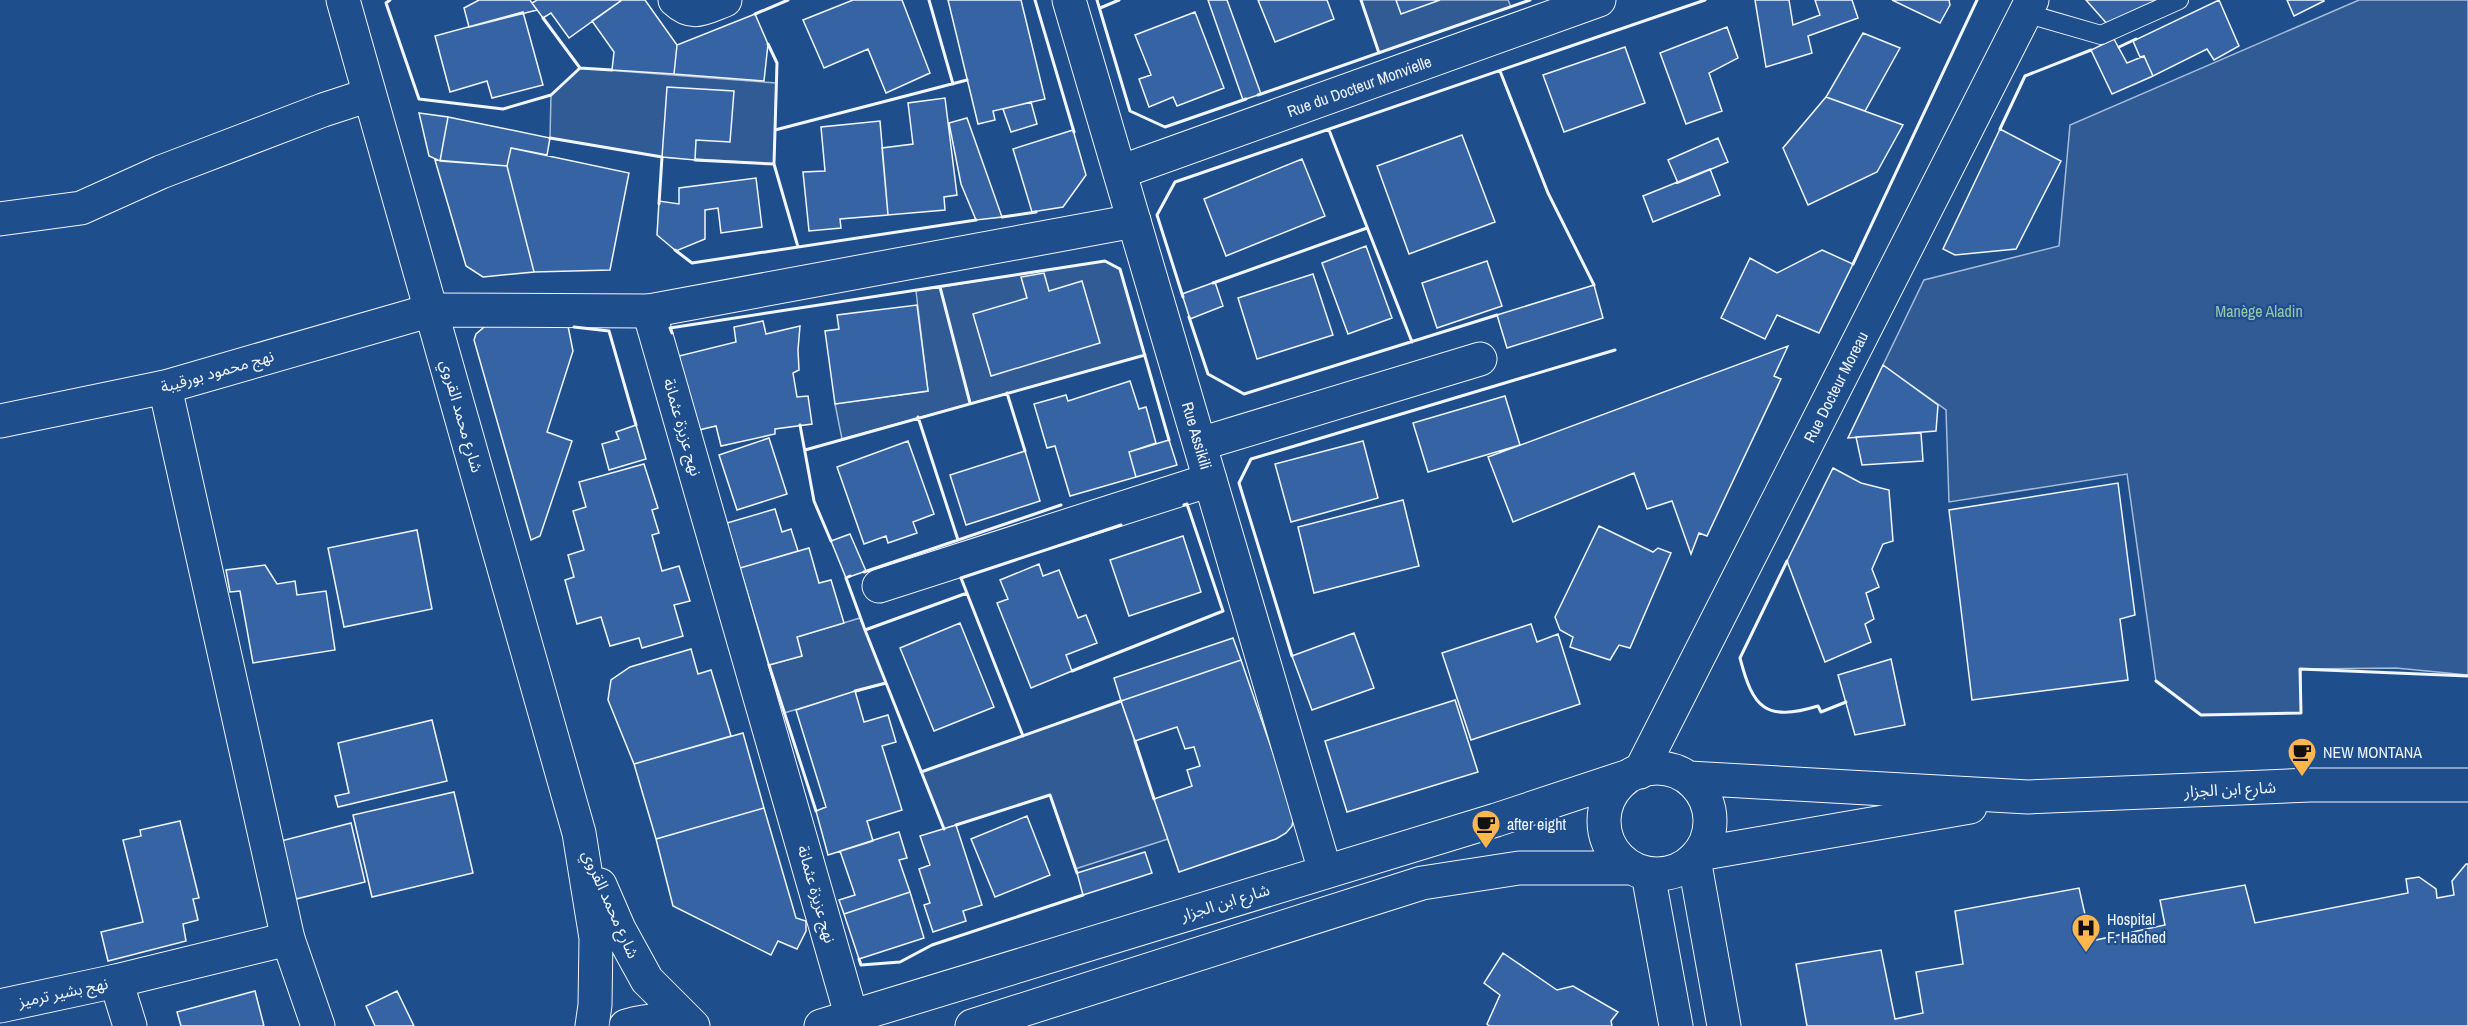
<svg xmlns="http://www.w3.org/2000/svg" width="2468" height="1026" font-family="'Archivo Narrow','Noto Sans Arabic',sans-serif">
<rect width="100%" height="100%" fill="#1f4e8c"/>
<path fill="#305b95" stroke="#a8bbd7" stroke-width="1.5" d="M1361 0H1508L1511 7 1379 53Z
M2359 0H2468V675L2396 668 2301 669V713L2201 715 2156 681 2127 474 1949 502 1946 410 1883 365 1924 280 2059 246 2070 125Z
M580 68 776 83 774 164 662 157 550 138 551 95Z
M1105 261 1120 269 1145 355 842 439 835 404 928 391 916 291Z
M860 618 886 683 784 713 769 665 802 656 797 637Z
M1121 701 1168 839 1075 869 1050 795 944 829 921 772Z"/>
<path fill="#3563a3" stroke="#f2f6ff" stroke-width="1.5" d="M479 0H530L537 10 469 27 464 8Z
M537 0H622L569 38 551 13 543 18 532 3Z
M622 0H645L677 45 674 74 612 70 614 52 592 21Z
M853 0H902L930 73 886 93 868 49 824 68 803 20Z
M948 0H1021L1045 99 993 111 995 120 978 124Z
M1208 0H1227L1261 94 1243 100Z
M1258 0H1327L1334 19 1275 42Z
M1396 0H1440L1401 14Z
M1755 0H1789L1793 25 1820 15 1815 0H1852L1858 18 1808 36 1812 53 1766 67Z
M1892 0H1949L1950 5 1940 23Z
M2086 0H2158L2109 26Z
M2219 0 2239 46 2214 60 2207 49 2153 76 2144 56 2140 57 2133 41Z
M2287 0H2323L2324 1 2294 16Z
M523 12 543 85 492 98 487 81 450 92 435 36Z
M1195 12 1224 88 1177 106 1173 97 1149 107 1139 79 1151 75 1135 35Z
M755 14 768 44 764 81 674 74 677 45Z
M1727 27 1738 58 1709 73 1722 111 1686 124 1660 53Z
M1863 33 1900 48 1865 111 1826 97Z
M2114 39 2127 63 2144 56 2153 76 2112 94 2091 50Z
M1625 47 1645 103 1564 132 1543 75Z
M667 87 734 91 730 142 696 140 695 160 662 157Z
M1826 97 1903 125 1877 172 1808 205 1783 148Z
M945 98 957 195 944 197 945 210 888 215 882 148 913 144 908 103Z
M1031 102 1037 124 1011 132 1003 109Z
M419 113 448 117 440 161 429 156Z
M448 117 550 138 547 155 511 148 507 166 440 161Z
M967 118 1002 217 976 220 961 184 949 123Z
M880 121 888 215 840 219 841 228 809 231 803 172 825 171 821 127Z
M2000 129 2061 161 2016 249 1955 255 1943 249Z
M1073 130 1086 175 1063 207 1032 212 1013 149Z
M1462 135 1495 222 1409 254 1377 166Z
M1718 138 1728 162 1678 183 1668 160Z
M511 148 629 173 610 270 534 272 507 166Z
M1302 159 1325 216 1226 256 1204 199Z
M435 160 507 166 534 272 483 277 466 266Z
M1710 169 1720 195 1653 222 1643 196Z
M756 178 762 227 721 233 718 208 705 210V239L676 251 657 235 659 201 679 204V188Z
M1366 246 1392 318 1348 334 1322 263Z
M1822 250 1853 264 1819 333 1777 315 1765 339 1721 318 1750 258 1777 273Z
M1487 261 1502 306 1437 328 1422 283Z
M1044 273 1049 291 1082 281 1100 343 991 376 973 314 1027 298 1021 277Z
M1313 274 1333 335 1257 359 1238 298Z
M1215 282 1223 306 1190 319 1182 294Z
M1594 285 1603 318 1507 348 1497 315Z
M917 305 928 391 835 404 825 331 839 329 837 315Z
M763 321 766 334 800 326 798 350 799 370 793 373 797 397 808 396 812 424 775 429V434L721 446 716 426 699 430 679 356 736 342 734 327Z
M489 323 568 326 573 351 547 432 572 441 540 536 531 540 474 340 476 334Z
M1788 346 1774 376 1781 379 1707 536 1699 533 1691 554 1672 501 1647 509 1634 473 1513 522 1488 457Z
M1883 365 1938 405 1936 431 1848 438Z
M1130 381 1139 409 1146 407 1156 443 1129 452 1136 477 1070 496 1055 446 1047 448 1034 404 1066 395 1068 401Z
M1505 396 1520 445 1428 472 1413 423Z
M636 425 646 459 609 470 602 444 619 439 616 432Z
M1921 433 1923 461 1862 465 1856 437Z
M769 438 787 494 737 510 719 455Z
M1169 440 1177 465 1136 477 1129 452Z
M908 441 934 514 913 522 917 533 888 543 886 536 864 544 837 467Z
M1363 441 1378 498 1291 522 1275 464Z
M1025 451 1040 501 966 525 950 475Z
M644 464 658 508 652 510 659 533 652 535 662 571 679 566 690 601 674 605 683 636 642 648 639 638 610 646 601 617 577 624 565 580 574 577 568 555 584 550 573 511 586 507 579 482Z
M1833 468 1861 483 1889 490 1893 541 1883 544 1872 569 1879 587 1866 593 1874 619 1865 624 1871 642 1825 662 1787 561Z
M2118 483 2135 615 2120 619 2128 680 1972 700 1949 510Z
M1403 500 1419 566 1314 593 1298 527Z
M775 509 782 532 791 529 798 551 740 568 727 523Z
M1599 526 1653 552 1658 548 1671 553 1630 648 1619 645 1610 660 1570 647 1573 637 1560 630 1555 617Z
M417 530 432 609 344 627 328 548Z
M850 534 866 571 846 578 831 541Z
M1183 536 1201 592 1129 616 1110 560Z
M809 548 819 583 831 580 844 623 797 637 802 656 769 665 740 568Z
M1039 564 1043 576 1059 570 1078 618 1086 615 1097 643 1066 655 1072 671 1031 688 997 603 1008 599 1000 580Z
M265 565 277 584 295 581 297 595 326 591 335 650 253 663 240 591 230 592 226 570Z
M960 623 994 707 934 731 900 648Z
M1531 624 1537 642 1558 634 1580 704 1471 740 1442 653Z
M1354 633 1374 688 1312 710 1292 656Z
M1233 638 1241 660 1121 701 1114 678Z
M691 649 698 674 711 670 731 736 634 764 608 700 611 680 630 667Z
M1891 659 1905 725 1855 735 1838 675Z
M1241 660 1294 814 1292 826 1286 833 1276 839 1179 872 1154 799 1192 786 1187 770 1200 766 1194 747 1185 749 1177 727 1135 741 1121 701Z
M855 691 864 722 888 715 896 742 882 746 902 810 867 821 873 841 828 855 816 811 826 807 796 710Z
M1455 700 1478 772 1347 812 1325 741Z
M432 720 447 781 338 807 335 796 349 793 338 743Z
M743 733 764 808 656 839 634 764Z
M454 792 473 873 372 897 353 815Z
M764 808 796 918 806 921V931L797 949 778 941 771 955 673 906 656 839Z
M1027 816 1050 875 995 897 971 839Z
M180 821 199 898 193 899 198 920 183 924 186 941 108 961 101 932 143 922 123 840 141 836 140 830Z
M351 823 365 882 296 899 281 841Z
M956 825 982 905 963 911 966 921 933 932 924 905 930 903 919 869 930 865 920 836Z
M899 832 907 858 899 860 910 892 844 914 839 900 855 895 840 851Z
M1145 852 1152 873 1083 895 1077 873Z
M2466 864H2468V1026H1807L1796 964 1881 950 1895 1019 1923 1013 1916 972 1963 964 1955 911 2079 888 2091 941 2165 925 2160 900 2245 885 2255 923 2408 893 2406 879 2419 877 2436 889 2437 898 2454 895 2452 881Z
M910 892 924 938 859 959 844 914Z
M1503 953 1557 990 1573 986 1618 1012 1611 1021 1612 1026H1489L1487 1024 1500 995 1484 983Z
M255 991 264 1026H181L177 1012Z
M397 991 414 1026H375L366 1006Z"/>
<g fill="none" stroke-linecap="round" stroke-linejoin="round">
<g stroke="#f2f6ff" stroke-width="20">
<path id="lane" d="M2025 13 2101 35 2179 0"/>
</g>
<g stroke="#f2f6ff" stroke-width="35">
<g id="street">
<path d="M675 0C693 17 704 8 725 0"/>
<path id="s1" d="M1069 0 1325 871"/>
<path id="s2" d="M1120 172 1599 0"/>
<path d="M0 219 81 208 161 172 323 110 369 95"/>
<path d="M165 387 288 939 318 1026"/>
<path d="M0 421 165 387 432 310 649 311"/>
<path d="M1200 444 1480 359"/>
<path d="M879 586 1210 480"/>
<path id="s3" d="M1640 772 2032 0"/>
<path d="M1694 859 1724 1026"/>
<path d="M1648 874 1676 1026"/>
<path d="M116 981 288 939"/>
<path d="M0 1006 116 981 130 1026"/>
<path d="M852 1018 649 311 1134 221"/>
</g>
</g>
<g stroke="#f2f6ff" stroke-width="35">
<path id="secondary" d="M343 0 579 833 596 938 595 1005 592 1026
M1604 821a53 53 0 1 1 106 0a53 53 0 1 1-106 0Z
M1689 778 2028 797 2310 785H2468
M1699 854 1970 807
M600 885 619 929 647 980 693 1026
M626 1026C650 1019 667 1019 691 1026
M821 1026 1496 820 1629 776
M972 1026 1422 883 1519 868H1632"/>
</g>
<use href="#lane" stroke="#1f4e8c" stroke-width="18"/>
<use href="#street" stroke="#1f4e8c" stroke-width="33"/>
<use href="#secondary" stroke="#1f4e8c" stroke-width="33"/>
<path stroke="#f2f6ff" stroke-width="3" d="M390 0 386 3 419 99 503 109 551 95 580 68
M929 0 953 84
M1035 0 1074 132
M1097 0 1130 111 1165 127 1246 99
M1361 0 1379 53
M1100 8 1119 0
M755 14 788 0
M543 18 580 68 612 70
M768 44 777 63 774 164 798 247
M2119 47 2136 39
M1500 71 1548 193 1594 285
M1258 95 1530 0
M2000 129 2025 76 2091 50
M775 130 967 80
M1329 130 1412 342
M550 138 662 157 659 204
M695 160 774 164
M1002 217 1036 212
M675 250 692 263 976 220
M1853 264 1977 0
M1213 283 1367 228
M940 287 970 403
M1183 297 1157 215 1175 182 1705 0
M1189 317 1208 374 1244 394 1497 315
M574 327 609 331 636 425
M672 333 670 328 1105 261 1120 269 1169 440
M1007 393 1025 451
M918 417 958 540
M800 425 814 501 831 541
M805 450 1145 355
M1787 561 1740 658C1753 708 1765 722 1818 706L1821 712 1846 702
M864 572 1061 505
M850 576 846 578 865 630 967 593
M865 630 944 829
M1292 656 1239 483 1251 459 1615 350
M769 665 816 811
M1072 671 1223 611 1187 504 1184 505
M2156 681 2201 715 2301 713 2300 669 2468 676
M855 691 886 683
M1023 736 961 578 1121 525
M1135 741 1154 799
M921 772 1121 701
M956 825 1050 795 1077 873
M859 959 861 965 900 962 932 945 1083 895"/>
</g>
<defs>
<g id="cafe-pin" transform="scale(1.5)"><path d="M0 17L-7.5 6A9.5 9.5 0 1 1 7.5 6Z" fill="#ffb74d" stroke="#1f4e8c"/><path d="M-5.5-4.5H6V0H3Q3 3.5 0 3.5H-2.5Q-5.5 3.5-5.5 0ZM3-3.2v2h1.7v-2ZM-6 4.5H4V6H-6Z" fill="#111"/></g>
<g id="hospital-pin" transform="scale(1.5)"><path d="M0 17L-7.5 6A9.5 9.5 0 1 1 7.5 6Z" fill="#ffb74d" stroke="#1f4e8c"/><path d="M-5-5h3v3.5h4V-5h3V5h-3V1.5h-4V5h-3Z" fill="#111"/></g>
</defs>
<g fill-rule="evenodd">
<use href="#cafe-pin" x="2302" y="752"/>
<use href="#cafe-pin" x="1486" y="824"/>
<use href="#hospital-pin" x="2086" y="928"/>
</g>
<g text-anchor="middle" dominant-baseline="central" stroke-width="4.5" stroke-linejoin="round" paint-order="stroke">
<g font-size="16" fill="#f2f6ff" stroke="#1f4e8c">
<text stroke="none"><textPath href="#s2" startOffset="254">Rue du Docteur Monvielle</textPath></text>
<text transform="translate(217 371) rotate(-16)">نهج محمود بورقيبة</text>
<text stroke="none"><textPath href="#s3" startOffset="432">Rue Docteur Moreau</textPath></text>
<text transform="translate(462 416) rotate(74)">شارع محمد القروي</text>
<text transform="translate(683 427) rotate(74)">نهج عزيزة عثمانة</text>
<text stroke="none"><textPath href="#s1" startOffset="454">Rue Assikili</textPath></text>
<text transform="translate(2230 789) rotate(-3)">شارع ابن الجزار</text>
<text transform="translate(817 894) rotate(74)">نهج عزيزة عثمانة</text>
<text transform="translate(1225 902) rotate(-17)">شارع ابن الجزار</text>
<text transform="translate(611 904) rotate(66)">شارع محمد القروي</text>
<text transform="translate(63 992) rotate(-12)">نهج بشير ترميز</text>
</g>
<g font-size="16" fill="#97c8a6" stroke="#1f4e8c">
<text x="2259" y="311">Manège Aladin</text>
</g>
<g font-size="16" fill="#f2f6ff" stroke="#1f4e8c" text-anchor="start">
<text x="2323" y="752">NEW MONTANA</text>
<text x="1507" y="824">after eight</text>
<text x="2107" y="919">Hospital<tspan x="2107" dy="18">F. Hached</tspan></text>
</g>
</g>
</svg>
